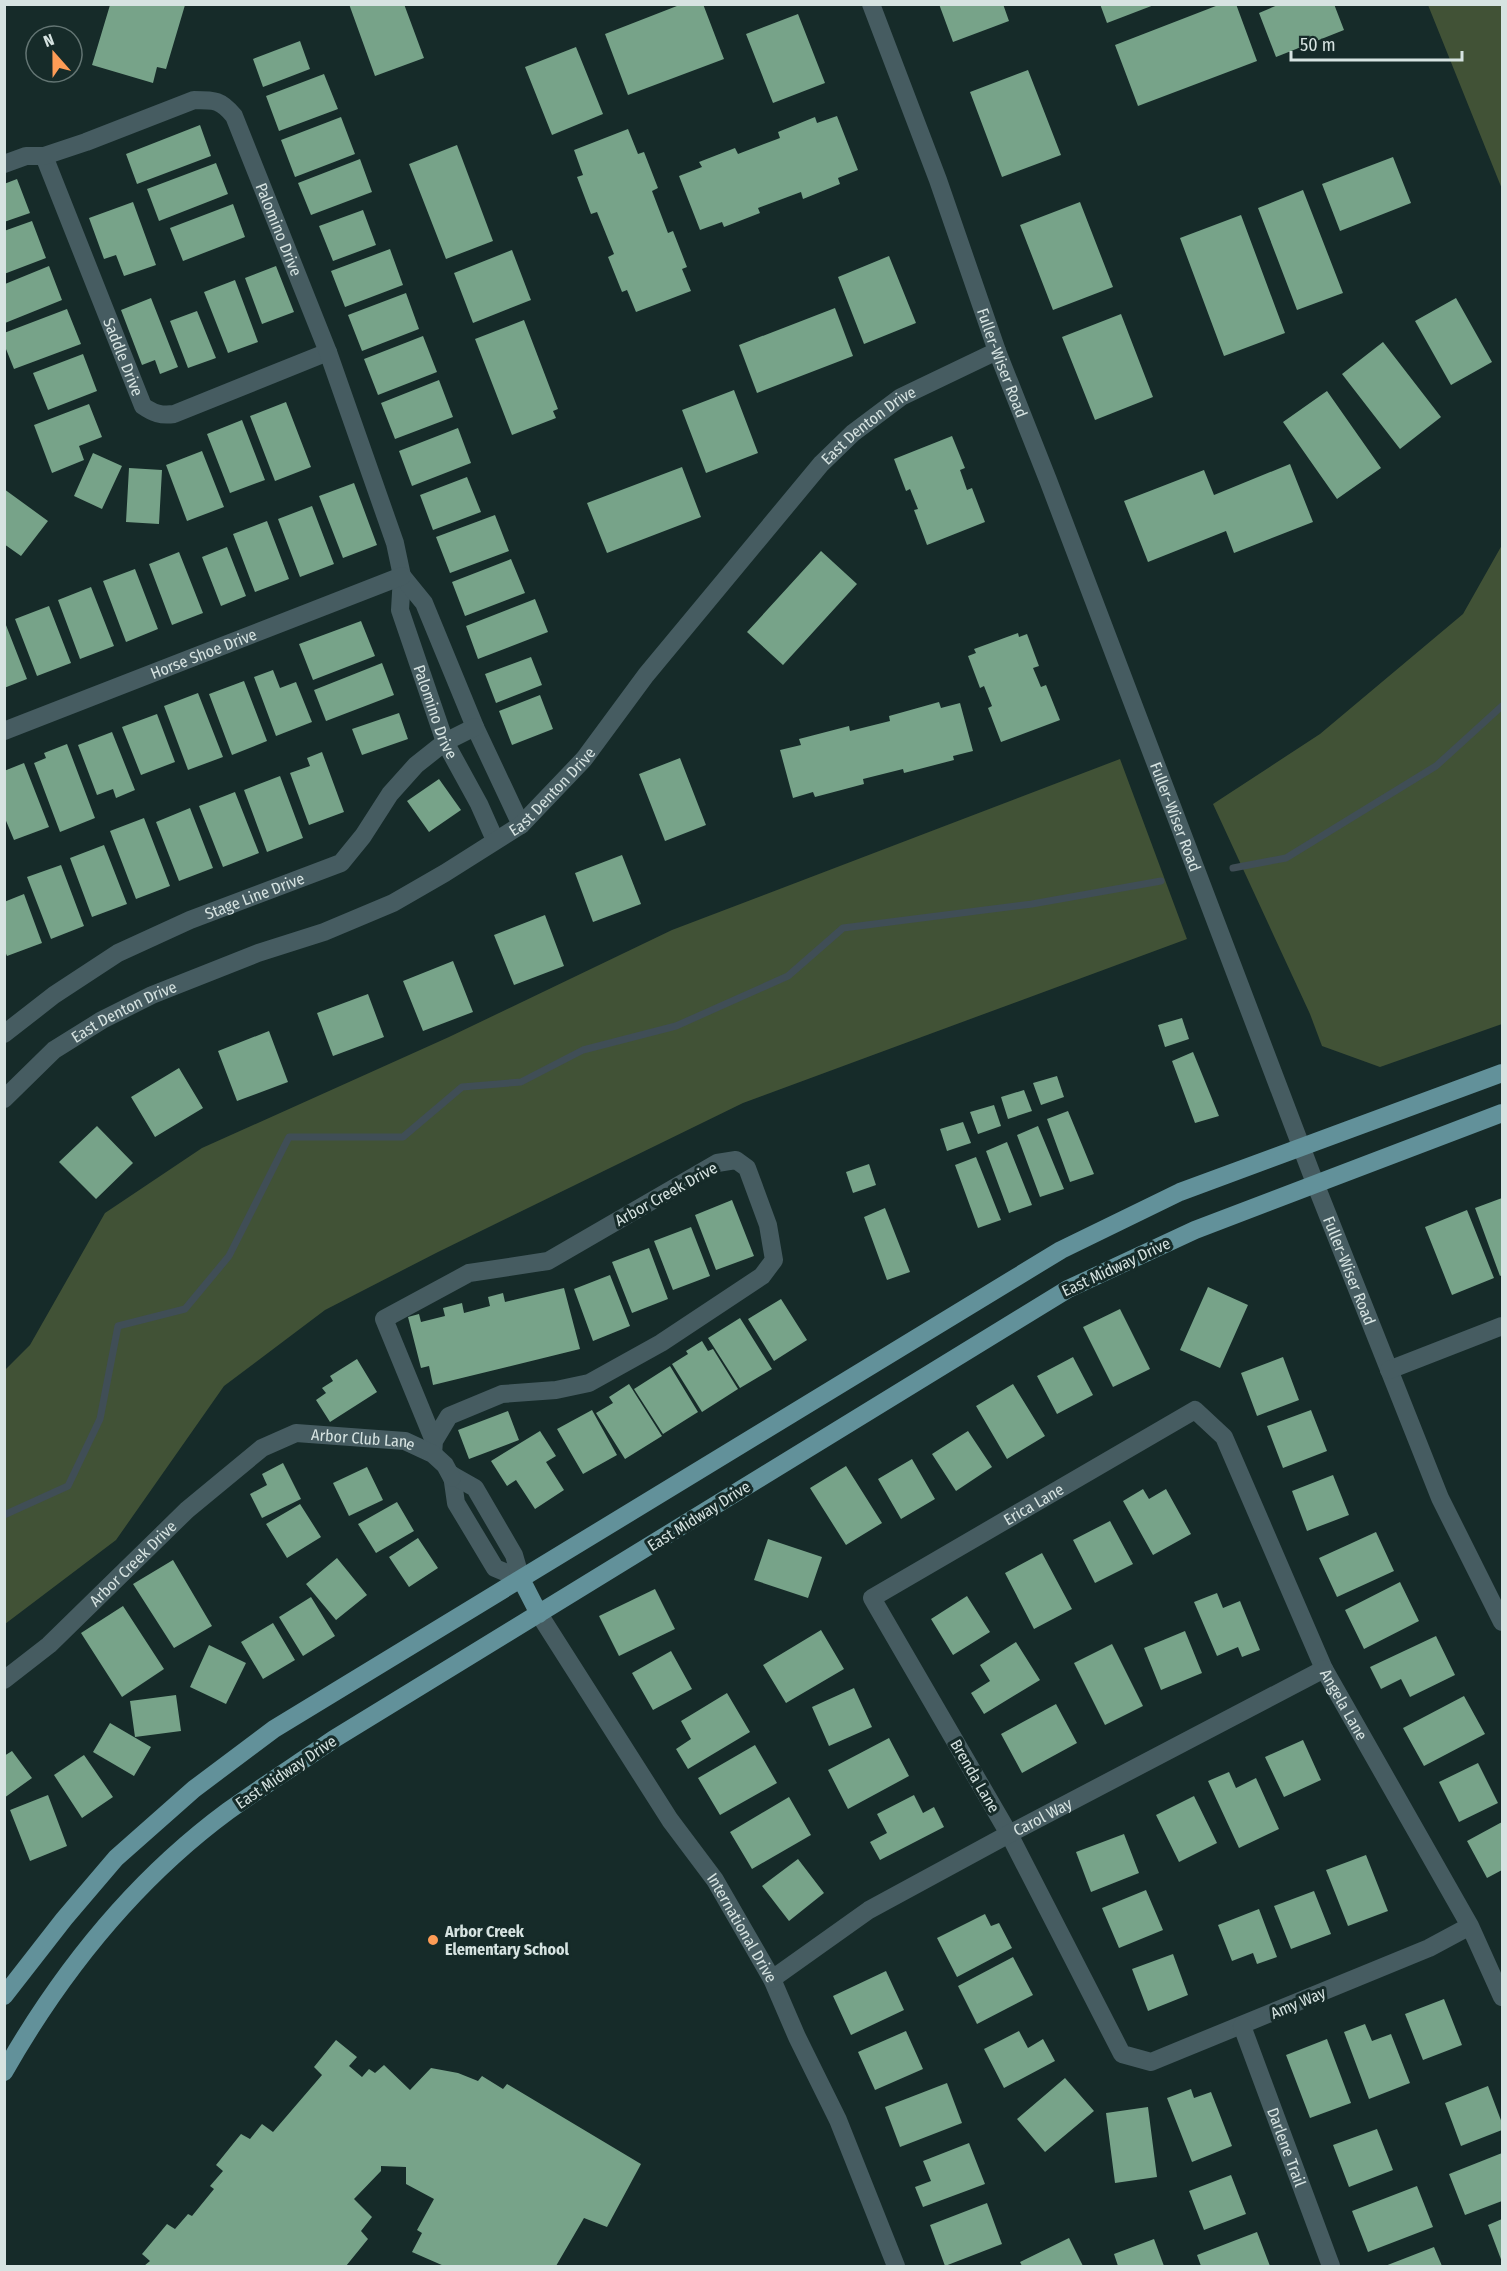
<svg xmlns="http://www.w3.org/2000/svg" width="1507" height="2271" font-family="'Fira Sans Condensed',sans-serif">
<rect width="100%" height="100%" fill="#162b29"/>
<path fill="#415236" d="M1428 5H1502V189Z
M1502 545V1024L1380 1067 1322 1046 1310 1014 1213 804 1320 734 1463 614Z
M1120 759 1187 939 743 1103 438 1252 325 1310 224 1386 116 1540 5 1624V1370L30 1345 105 1213 202 1148 449 1037 672 930Z"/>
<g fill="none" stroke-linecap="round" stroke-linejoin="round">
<path stroke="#404e56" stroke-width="7" d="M1233 868 1286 858 1436 766 1502 706
M4 1515 68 1486 100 1419 118 1326 185 1309 229 1256 289 1137H403L462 1087 521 1082 583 1050 676 1026 788 976 843 928 1032 904 1161 881"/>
</g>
<path fill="#77a389" d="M349 4H404L424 58 375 76Z
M682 4H703L724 59 628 95 605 34Z
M939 4H1003L1009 21 953 42Z
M1100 4H1154V5L1107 23Z
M1221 4H1236L1257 61 1138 106 1115 45Z
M1280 4H1334L1344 30 1276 57 1259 13Z
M110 5H185L166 69 157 67 153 83 92 65Z
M798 14 825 83 773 103 746 34Z
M300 41 310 69 263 87 253 59Z
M576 47 603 114 552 135 525 67Z
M1028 70 1061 155 1002 177 970 92Z
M324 74 338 109 279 131 266 96Z
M837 116 858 170 838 178 840 184 803 199 801 192 758 208 760 213 724 227 722 222 700 230 679 176 702 167 699 162 735 148 738 154 780 138 778 132 815 117 817 123Z
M341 117 355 154 295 177 281 140Z
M200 125 211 156 137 184 126 154Z
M628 129 638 154 644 152 658 188 652 191 668 233 673 231 687 267 682 269 691 291 636 312 627 290 622 292 608 257 614 254 597 212 591 214 577 177 583 175 574 150Z
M457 145 493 241 446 259 409 164Z
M1393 157 1411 203 1340 231 1322 184Z
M360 159 372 192 311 215 298 183Z
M216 163 228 194 159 221 147 189Z
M17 179 30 213 4 222V184Z
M1303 190 1343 293 1297 310 1258 208Z
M133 202 156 265 124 276 116 255 104 259 89 218Z
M1080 202 1113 287 1053 310 1020 225Z
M233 204 245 237 183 261 170 228Z
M363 210 376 245 333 261 319 226Z
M1241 215 1285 333 1224 356 1180 238Z
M32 221 46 258 4 274V231Z
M390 249 403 285 345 307 331 271Z
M512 250 531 300 473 323 454 273Z
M889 256 916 323 864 344 838 277Z
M49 266 62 300 5 323V284Z
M276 266 294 312 262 324 245 278Z
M235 280 258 342 228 353 204 292Z
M406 293 419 329 362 351 348 315Z
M151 298 178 367 160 374 155 360 142 365 121 310Z
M1456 298 1492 362 1451 385 1415 321Z
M835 308 853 356 757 393 739 345Z
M67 309 81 344 14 369 4 344V333Z
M197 311 216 358 188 368 170 321Z
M1121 314 1153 397 1095 420 1062 337Z
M524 320 558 409 553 411 556 418 512 435 475 339Z
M423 336 437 372 378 395 364 359Z
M1383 342 1441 417 1400 449 1342 374Z
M83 354 97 391 48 410 33 373Z
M439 380 453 417 395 439 381 403Z
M734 390 758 453 706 473 682 410Z
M1327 391 1381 468 1337 499 1283 422Z
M286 402 311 467 275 481 250 416Z
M89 404 102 437 79 446 84 460 52 473 34 425Z
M242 420 265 480 230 493 207 434Z
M458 428 471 463 412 486 399 451Z
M952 436 965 468 960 470 967 490 972 488 985 522 927 545 914 510 918 509 910 489 906 491 894 459Z
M202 451 224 507 187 521 166 465Z
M93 453 122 466 102 509 74 496Z
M1290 464 1313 522 1234 553 1226 531 1148 562 1124 501 1204 470 1214 495Z
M682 467 701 517 607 553 587 503Z
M129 468 162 470 159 524 126 522Z
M467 477 481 512 433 530 420 495Z
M354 483 377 545 343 558 319 496Z
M4 489 48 521 21 556 4 544Z
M312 506 334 564 300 577 278 519Z
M495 515 509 551 450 573 436 537Z
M267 521 289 579 255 592 233 534Z
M227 547 246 596 221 606 202 557Z
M821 551 857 584 783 665 747 632Z
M179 552 203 613 172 625 149 564Z
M511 559 525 593 465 616 452 582Z
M135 569 158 629 126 642 103 581Z
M91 587 114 646 80 659 58 600Z
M535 599 548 632 478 659 466 626Z
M49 606 71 663 37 676 15 619Z
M4 620 27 679 4 688Z
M361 621 375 656 313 680 299 644Z
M1018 633 1019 637 1027 634 1039 666 1033 668 1041 687 1046 685 1060 720 1001 742 988 708 992 706 984 686 980 688 968 656 976 653 974 649Z
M531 657 542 685 496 703 485 674Z
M382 663 394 695 326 721 314 690Z
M273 670 280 688 296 682 312 722 276 736 254 677Z
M244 681 267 741 232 755 209 694Z
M198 693 223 757 188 770 164 706Z
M540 695 553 729 512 745 499 711Z
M939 702 941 708 960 703 973 751 953 756 954 760 904 773 903 769 863 779 864 784 815 797 813 792 793 798 780 750 801 745 799 739 849 726 850 731 890 721 889 716Z
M399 713 408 739 362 755 352 729Z
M157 714 175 762 141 775 122 727Z
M112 732 135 790 116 798 113 789 97 795 78 745Z
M67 744 95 818 60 832 34 763 46 758 44 753Z
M322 752 344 812 309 825 290 773 310 766 307 758Z
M680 758 706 825 665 841 639 774Z
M24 763 49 827 14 840 4 816V771Z
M280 776 303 838 267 852 244 790Z
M439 779 461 810 429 832 407 801Z
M235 792 259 853 223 867 199 806Z
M190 808 213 868 179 881 156 822Z
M144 818 170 886 136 899 110 831Z
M104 845 127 904 92 917 70 858Z
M622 855 641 904 593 922 575 873Z
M61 865 84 926 51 939 27 877Z
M24 894 42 943 7 956 4 949V902Z
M545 915 564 966 514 985 494 935Z
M453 961 473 1012 423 1031 403 981Z
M368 994 384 1037 333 1056 317 1013Z
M1182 1018 1189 1039 1165 1047 1158 1025Z
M269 1031 288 1082 237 1101 218 1051Z
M1193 1052 1219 1116 1195 1123 1172 1061Z
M179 1068 203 1108 155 1137 131 1097Z
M1057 1076 1064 1097 1041 1105 1033 1083Z
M1024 1090 1032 1111 1008 1119 1001 1097Z
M994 1105 1001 1126 978 1134 970 1112Z
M1068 1111 1094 1174 1070 1182 1047 1119Z
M963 1122 971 1143 947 1151 940 1129Z
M97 1126 133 1163 96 1199 59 1162Z
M1038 1126 1064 1189 1040 1197 1017 1135Z
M1007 1142 1032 1205 1009 1213 986 1151Z
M976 1157 1001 1220 978 1228 955 1165Z
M869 1164 876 1185 853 1193 846 1172Z
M1502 1198V1275L1500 1276 1475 1208Z
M732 1200 754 1256 716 1270 695 1215Z
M885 1208 910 1272 887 1280 864 1217Z
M1467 1210 1494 1278 1452 1295 1425 1227Z
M691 1227 710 1276 673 1290 654 1241Z
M649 1248 668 1299 632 1313 612 1262Z
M610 1275 630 1326 593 1341 574 1289Z
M1208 1287 1248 1305 1220 1368 1180 1350Z
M564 1288 580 1349 433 1385 429 1366 421 1368 408 1317 419 1314 421 1322 445 1316 443 1308 462 1303 464 1313 490 1306 488 1297 503 1293 505 1302Z
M781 1299 807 1340 774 1361 748 1319Z
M1120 1309 1150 1369 1113 1387 1083 1327Z
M740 1318 772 1369 740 1388 708 1338Z
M702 1341 708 1351 713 1349 738 1389 702 1412 672 1364 688 1354 686 1351Z
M1073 1357 1093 1395 1057 1414 1037 1376Z
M1283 1357 1299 1400 1257 1416 1241 1373Z
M357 1359 377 1392 330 1422 316 1400 326 1393 322 1388 333 1381 330 1376Z
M670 1366 698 1412 663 1434 634 1389Z
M629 1384 662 1436 625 1459 596 1413 613 1403 609 1397Z
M1013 1384 1045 1436 1007 1459 976 1406Z
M592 1410 617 1455 583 1474 557 1429Z
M1311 1410 1327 1451 1283 1468 1267 1426Z
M508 1411 519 1440 469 1459 458 1430Z
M540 1431 556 1456 546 1462 564 1490 535 1509 516 1480 507 1486 491 1461Z
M968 1431 992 1467 956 1491 932 1454Z
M912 1459 935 1499 901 1519 878 1479Z
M283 1463 301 1499 262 1518 250 1494 267 1485 262 1474Z
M846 1466 882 1523 846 1545 810 1488Z
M367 1467 383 1500 349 1516 333 1483Z
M1333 1475 1349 1515 1307 1531 1292 1491Z
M1143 1489 1149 1499 1166 1489 1191 1534 1153 1555 1123 1501Z
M397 1502 414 1531 376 1553 358 1524Z
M300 1504 321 1537 287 1558 266 1524Z
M1110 1521 1133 1564 1095 1583 1073 1540Z
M1376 1532 1394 1571 1337 1597 1319 1558Z
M418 1538 438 1568 409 1587 389 1557Z
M768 1539 822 1557 808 1598 754 1580Z
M1042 1553 1072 1609 1034 1629 1005 1573Z
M337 1558 367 1595 336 1620 306 1584Z
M173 1560 212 1626 174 1648 133 1584Z
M1400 1582 1419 1621 1364 1649 1345 1610Z
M655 1589 675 1629 619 1656 599 1616Z
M1217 1593 1223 1608 1240 1601 1260 1650 1242 1657 1238 1647 1217 1656 1194 1602Z
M967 1596 990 1632 953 1655 931 1619Z
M311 1597 335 1636 303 1656 279 1617Z
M123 1606 164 1669 122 1697 81 1633Z
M273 1623 295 1660 263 1679 241 1642Z
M821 1630 844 1669 786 1703 763 1665Z
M1185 1631 1202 1673 1161 1690 1144 1648Z
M1436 1636 1455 1675 1410 1697 1401 1679 1381 1689 1370 1667Z
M1016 1642 1040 1680 984 1714 971 1693 990 1681 980 1665Z
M1112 1644 1143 1706 1105 1725 1074 1663Z
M209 1645 246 1663 226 1704 190 1687Z
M671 1651 692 1689 653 1710 632 1673Z
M854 1688 872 1727 829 1746 812 1707Z
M727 1693 750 1732 688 1769 676 1749 691 1739 681 1721Z
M176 1695 181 1731 135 1737 130 1701Z
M1464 1696 1485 1734 1424 1766 1403 1728Z
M1056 1704 1077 1743 1022 1773 1001 1734Z
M110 1723 151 1747 134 1776 93 1752Z
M889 1738 909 1776 848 1809 828 1770Z
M1303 1740 1321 1780 1284 1797 1265 1757Z
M755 1745 777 1783 720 1815 698 1778Z
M12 1751 32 1778 4 1798V1756Z
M84 1755 113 1797 82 1818 54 1775Z
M1478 1763 1498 1803 1459 1822 1439 1782Z
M1229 1772 1236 1788 1256 1778 1279 1829 1239 1848 1208 1781Z
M48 1795 67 1846 30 1861 10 1810Z
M914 1795 923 1813 934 1807 944 1827 880 1860 870 1842 887 1833 877 1814Z
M1194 1796 1217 1843 1179 1862 1156 1815Z
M789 1797 811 1835 752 1869 730 1832Z
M1502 1822V1870L1487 1878 1467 1841Z
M1124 1834 1139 1873 1091 1892 1076 1852Z
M1366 1855 1388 1911 1348 1926 1326 1870Z
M798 1859 824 1893 789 1921 762 1886Z
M1146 1890 1163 1930 1119 1948 1102 1908Z
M1314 1891 1331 1934 1291 1949 1274 1906Z
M1259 1909 1277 1957 1257 1964 1253 1953 1232 1961 1218 1925Z
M985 1914 991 1926 999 1923 1012 1948 957 1977 937 1938Z
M1173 1954 1188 1995 1148 2011 1132 1969Z
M1013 1957 1033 1995 977 2024 958 1986Z
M886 1971 904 2010 851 2035 833 1996Z
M1444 1999 1462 2045 1423 2060 1405 2014Z
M1365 2024 1372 2041 1391 2034 1410 2083 1369 2099 1344 2032Z
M906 2031 923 2069 875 2090 858 2052Z
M1019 2031 1028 2048 1043 2039 1055 2061 1004 2088 984 2049Z
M1327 2039 1351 2103 1310 2118 1286 2055Z
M336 2040 357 2057 349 2066 362 2077 369 2069 375 2073 384 2065 410 2090 431 2068 458 2073 478 2081 482 2076 503 2089 507 2084 641 2164 607 2227 584 2218 556 2266H444L412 2252 422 2233 417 2230 434 2199 406 2184V2167L381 2166V2171L354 2199 372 2217 361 2231 368 2239 346 2266H144L150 2261 142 2254 167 2224 175 2229 188 2214 192 2216 214 2189 210 2186 223 2171 216 2165 241 2134 250 2139 262 2124 273 2132 322 2075 314 2067Z
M1065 2078 1094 2111 1045 2152 1017 2119Z
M947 2083 962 2123 900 2147 885 2107Z
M1488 2086 1502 2123V2130L1461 2146 1445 2103Z
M1191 2089 1194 2098 1211 2092 1232 2146 1192 2162 1167 2098Z
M1148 2107 1157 2177 1115 2183 1106 2113Z
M1377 2129 1393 2170 1349 2187 1333 2145Z
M969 2143 985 2184 923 2207 915 2187 931 2181 923 2161Z
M1502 2153V2201L1465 2215 1449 2174Z
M1231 2175 1246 2214 1204 2230 1189 2191Z
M1417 2186 1433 2227 1368 2252 1352 2211Z
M987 2203 1002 2244 945 2266 930 2225Z
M1502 2219V2262L1488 2225Z
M1257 2232 1270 2266H1201L1197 2255Z
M1069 2238 1083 2266H1022L1020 2262Z
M1154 2239 1164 2266H1118L1114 2254Z
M1434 2247 1442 2266H1385Z"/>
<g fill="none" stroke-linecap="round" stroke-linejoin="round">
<g stroke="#465c61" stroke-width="18">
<path id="s1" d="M871 4 938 180 997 351 1048 480 1315 1183 1440 1498 1502 1622"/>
<path id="s2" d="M44 156 143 406C153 413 161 416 174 414L328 352"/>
<path id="s3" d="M4 164 26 156H44L86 142 194 100C215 100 221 100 234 116L328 352 395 543 402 576 400 610 445 742 479 804 495 840"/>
<path d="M402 576 424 603 475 727 521 825"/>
<path id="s4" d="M4 731 402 576"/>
<path id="s5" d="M4 1034 54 995 118 953 190 920 341 863 363 836 390 794 416 765 445 742 475 727"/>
<path id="s6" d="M4 1099 54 1050 102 1020 152 995 258 953 324 932 393 903 445 873 521 825 584 759 646 675 821 464 853 433 901 397 997 351"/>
<path d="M1389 1370 1502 1326"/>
<path d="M433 1454 434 1441 449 1416 502 1394 556 1390 589 1383 661 1343 762 1276 774 1260 768 1225 747 1168 736 1160 717 1163 548 1261 469 1273 384 1319 434 1441"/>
<path d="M452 1475 456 1503 495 1568 521 1579"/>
<path d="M452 1475 475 1488 514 1555 521 1579"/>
<path id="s7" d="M539 1614 670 1820 715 1880 772 1979 797 2037 838 2120 896 2266"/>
<path id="s8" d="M4 1680 49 1645 187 1510 262 1448 296 1433 405 1441 433 1454 445 1465 452 1478"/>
<path id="s9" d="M1470 1926 1429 1948 1151 2062 1122 2054 1009 1834 872 1598 1195 1410 1224 1437 1324 1669 1470 1926 1502 1997"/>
<path id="s10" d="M772 1979 869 1910 1009 1834 1324 1669"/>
<path id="s11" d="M1242 2026 1331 2266"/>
</g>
<path stroke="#62919a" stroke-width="18" d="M521 1579 539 1614
M4 1996 64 1919 116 1858 194 1789 274 1729 1061 1250 1180 1192 1502 1073
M4 2072C61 1972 136 1879 228 1811 263 1786 299 1763 334 1739L1068 1289 1195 1230 1502 1113"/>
</g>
<circle fill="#fd9c56" stroke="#162b29" stroke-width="2" cx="433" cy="1940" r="6"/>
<g text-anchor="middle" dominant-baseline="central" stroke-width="6" stroke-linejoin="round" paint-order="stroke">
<g font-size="16" fill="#d6e3e1" stroke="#162b29">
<text stroke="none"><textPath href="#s3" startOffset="369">Palomino Drive</textPath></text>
<text stroke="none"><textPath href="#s2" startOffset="216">Saddle Drive</textPath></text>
<text stroke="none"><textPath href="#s1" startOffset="382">Fuller-Wiser Road</textPath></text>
<text stroke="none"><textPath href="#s6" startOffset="1122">East Denton Drive</textPath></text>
<text stroke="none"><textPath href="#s4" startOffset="214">Horse Shoe Drive</textPath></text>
<text stroke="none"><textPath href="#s3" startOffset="879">Palomino Drive</textPath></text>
<text stroke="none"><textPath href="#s6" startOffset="636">East Denton Drive</textPath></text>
<text stroke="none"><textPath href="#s1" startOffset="868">Fuller-Wiser Road</textPath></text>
<text stroke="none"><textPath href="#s5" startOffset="288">Stage Line Drive</textPath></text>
<text stroke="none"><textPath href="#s6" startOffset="150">East Denton Drive</textPath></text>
<text transform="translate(666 1194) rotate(-29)">Arbor Creek Drive</text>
<text transform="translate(1116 1267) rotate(-25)">East Midway Drive</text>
<text stroke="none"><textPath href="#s1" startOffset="1354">Fuller-Wiser Road</textPath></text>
<text stroke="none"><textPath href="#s8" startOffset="452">Arbor Club Lane</textPath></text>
<text stroke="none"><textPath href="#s9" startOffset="1084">Erica Lane</textPath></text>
<text transform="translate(699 1516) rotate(-32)">East Midway Drive</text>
<text stroke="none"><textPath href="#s8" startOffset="174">Arbor Creek Drive</textPath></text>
<text stroke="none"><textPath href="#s9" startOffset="1604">Angela Lane</textPath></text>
<text transform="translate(286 1772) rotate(-34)">East Midway Drive</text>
<text transform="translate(975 1776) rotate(60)">Brenda Lane</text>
<text stroke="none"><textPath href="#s10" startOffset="316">Carol Way</textPath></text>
<text stroke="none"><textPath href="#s7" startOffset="374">International Drive</textPath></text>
<text transform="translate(1298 2003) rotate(-23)">Amy Way</text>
<text stroke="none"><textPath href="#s11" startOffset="129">Darlene Trail</textPath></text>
</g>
<g font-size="16" font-weight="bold" fill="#d6e3e1" stroke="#162b29" text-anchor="start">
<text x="445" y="1931">Arbor Creek<tspan x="445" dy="18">Elementary School</tspan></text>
</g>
</g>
<rect width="1507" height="2271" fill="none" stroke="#d6e3e1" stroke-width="12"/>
<g transform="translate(54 54) rotate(339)"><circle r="28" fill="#162b29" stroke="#637573" stroke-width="1.5"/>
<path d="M0-4.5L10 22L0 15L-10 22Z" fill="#fd9c56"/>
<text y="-9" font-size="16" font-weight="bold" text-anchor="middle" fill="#d6e3e1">N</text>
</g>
<path d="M1291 51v9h171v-9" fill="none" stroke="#d6e3e1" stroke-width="3"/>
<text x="1300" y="51" font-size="18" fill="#d6e3e1" stroke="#162b29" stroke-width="4.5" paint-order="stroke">50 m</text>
</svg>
